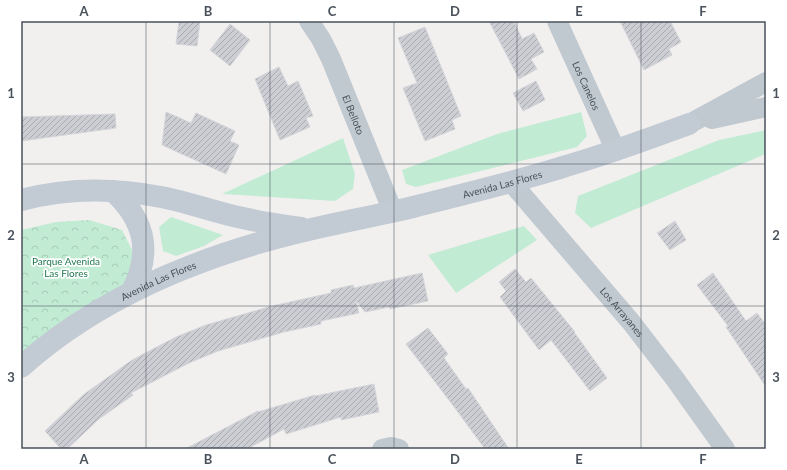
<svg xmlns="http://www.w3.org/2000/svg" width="787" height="470" font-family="Lato,sans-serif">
<defs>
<pattern id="park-crowns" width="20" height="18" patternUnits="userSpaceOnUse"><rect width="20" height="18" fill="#c2ebd4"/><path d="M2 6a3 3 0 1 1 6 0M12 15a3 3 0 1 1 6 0" fill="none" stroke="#a8cbb8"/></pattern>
<pattern id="building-hatch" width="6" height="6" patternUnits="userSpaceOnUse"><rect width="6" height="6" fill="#cdced3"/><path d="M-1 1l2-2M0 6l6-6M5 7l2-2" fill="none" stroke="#a8aaae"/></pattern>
</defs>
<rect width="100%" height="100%" fill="#f2f0ef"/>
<path fill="#c2ebd4" d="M581 112 587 136 577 147 416 187 406 184 402 170 497 134Z
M766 130V154L591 228 575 213 578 196 719 140Z
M343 138 355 174 353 189 335 201 222 194Z
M171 217 223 235 204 246 176 256 163 251 159 227Z
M524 226 537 240 456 293 428 255Z"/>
<path fill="url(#park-crowns)" d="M89 220 122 230 135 256 126 283 21 359V230L56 222Z"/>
<path fill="url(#building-hatch)" stroke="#d4d5da" d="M179 21H200L197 46 176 44Z
M489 21H514L522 39 534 33 544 52 531 59 537 69 519 79Z
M620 21H670L681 42 669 49 672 55 644 70Z
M230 24 250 40 230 66 210 50Z
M425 27 461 116 452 120 455 129 425 141 403 88 417 83 398 38Z
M279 67 288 86 298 81 313 116 306 118 310 127 280 140 255 79Z
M536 81 545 100 523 111 513 93Z
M166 112 191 123 196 113 235 131 230 141 239 145 226 174 162 145Z
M115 114 116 128 21 141V117Z
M675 221 686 240 670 250 657 233Z
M515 269 526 282 531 278 575 332H574L607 378 590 391 551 340 539 350 500 297 506 291 499 282Z
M422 273 428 301 390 309 389 307 365 312 356 301 359 313 321 321V324L284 332 218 351 189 363 131 393 133 395 99 419 67 449H61L45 431 83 395 132 360 176 337 206 325 272 306 331 293V290L353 285 354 288Z
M713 273 746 321 757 313 766 325V387L726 327 728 326 697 285Z
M428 328 448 354 444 358 466 389 468 388 509 449H485L455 408 406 344Z
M374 384 379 412 341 420V417L286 434 284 429 247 449H185L258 411V412L315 395V396Z"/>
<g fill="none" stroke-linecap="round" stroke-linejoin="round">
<g stroke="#c1c9d0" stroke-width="20">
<path id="s1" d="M309 21 321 39 331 59 393 212"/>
<path id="s2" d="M557 21 616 151"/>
<path d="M712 119 766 107"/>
<path d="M689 124 766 82"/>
<path id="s3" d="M511 182 631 322 675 379 725 449"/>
<path d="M382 449 391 447 399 449"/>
</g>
<g stroke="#c2cad4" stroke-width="22">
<path d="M113 191C145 220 152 253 132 291"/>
<path d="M21 200C66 188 115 188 161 197 187 202 212 211 238 217 259 222 280 225 301 228"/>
<path id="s4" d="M21 367C89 306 175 267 262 242 311 227 363 219 413 207 464 194 516 182 566 166 608 154 648 139 689 124"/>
</g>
</g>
<path fill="none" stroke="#49515b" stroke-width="1" stroke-opacity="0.55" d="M146 21V449M270 21V449M394 21V449M517 21V449M641 21V449M21 164H766M21 306H766"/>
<g text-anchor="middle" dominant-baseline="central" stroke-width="3.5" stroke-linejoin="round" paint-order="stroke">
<g font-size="10" fill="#49515b" stroke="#fff">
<text stroke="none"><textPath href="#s2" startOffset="71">Los Canelos</textPath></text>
<text stroke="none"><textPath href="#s1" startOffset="104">El Belloto</textPath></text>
<text stroke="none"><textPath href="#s4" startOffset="521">Avenida Las Flores</textPath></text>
<text stroke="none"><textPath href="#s4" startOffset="163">Avenida Las Flores</textPath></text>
<text stroke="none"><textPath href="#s3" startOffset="171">Los Arrayanes</textPath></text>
</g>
<g font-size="10" fill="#207650" stroke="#fff">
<text x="66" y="261">Parque Avenida<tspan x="66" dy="12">Las Flores</tspan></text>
</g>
</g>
<rect width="787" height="470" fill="none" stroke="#ffffff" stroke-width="44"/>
<rect x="22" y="22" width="743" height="426" fill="none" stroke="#49515b" stroke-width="1.5"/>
<g font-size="13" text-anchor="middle" font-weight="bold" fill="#49515b">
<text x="84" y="16">A</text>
<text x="208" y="16">B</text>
<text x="332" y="16">C</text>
<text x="455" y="16">D</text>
<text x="579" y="16">E</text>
<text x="703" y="16">F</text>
<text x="11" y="98">1</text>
<text x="776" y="98">1</text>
<text x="11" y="240">2</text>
<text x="776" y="240">2</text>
<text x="11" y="382">3</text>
<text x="776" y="382">3</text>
<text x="84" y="464">A</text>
<text x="208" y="464">B</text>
<text x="332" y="464">C</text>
<text x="455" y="464">D</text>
<text x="579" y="464">E</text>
<text x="703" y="464">F</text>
</g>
</svg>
